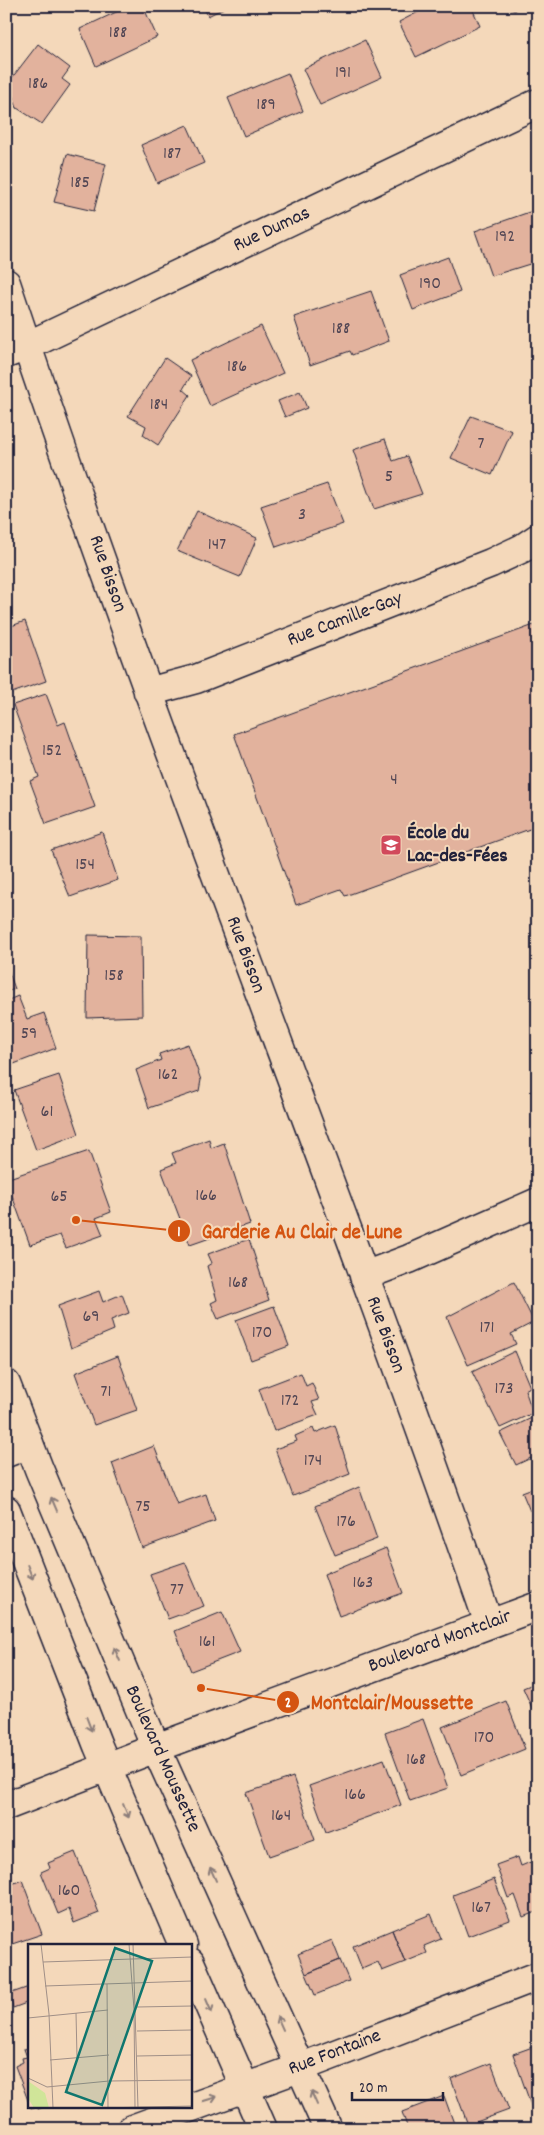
<svg xmlns="http://www.w3.org/2000/svg" width="544" height="2135" font-family="Dekko,sans-serif">
<rect width="100%" height="100%" fill="#f4d8ba"/>
<filter id="ink" filterUnits="userSpaceOnUse"><feTurbulence type="fractalNoise" baseFrequency=".02" numOctaves="2"/><feDisplacementMap in="SourceGraphic" scale="10" xChannelSelector="R" yChannelSelector="G"/><feConvolveMatrix kernelMatrix="1 2 1 2 8 2 1 2 1" color-interpolation-filters="sRGB"/></filter>
<g filter="url(#ink)">
<path fill="#e2b29d" stroke="#22223b" d="M129 6H143L157 37 96 66 80 29Z
M203 6H228L208 16Z
M430 6H471L480 26 416 57 399 22Z
M503 6H517L515 11Z
M365 40 382 77 320 105 303 69Z
M38 44 70 68 62 79 70 85 42 124 17 108 8 83Z
M288 73 303 111 244 136 228 98Z
M187 125 204 163 157 183 141 145Z
M67 154 106 164 94 211 54 202Z
M538 209V273L533 263 491 276 475 231Z
M448 257 460 292 413 310 400 275Z
M371 291 389 341 352 355 350 351 310 365 294 317Z
M261 326 283 373 210 406 190 360Z
M165 358 191 376 183 389 190 395 158 445 143 435 146 426 128 416Z
M300 392 307 408 285 417 278 401Z
M471 416 512 431 492 475 451 458Z
M385 439 393 461 407 456 422 494 374 509 353 450Z
M327 484 343 524 276 547 261 506Z
M197 511 257 538 240 577 177 551Z
M25 621 46 681 9 694 6 688V628Z
M534 625 538 635V826L345 896 341 889 296 905 234 734Z
M46 694 58 725 65 722 95 807 46 824 30 781 39 777 13 705Z
M102 832 118 880 70 897 51 850Z
M88 935 141 936 142 1016 87 1018Z
M6 964 15 989 6 992Z
M18 996 27 1019 44 1013 56 1048 6 1067V1001Z
M188 1044 201 1080 199 1091 149 1108 136 1070 161 1060 159 1054Z
M59 1075 79 1134 36 1150 14 1090Z
M209 1139 211 1148 224 1143 250 1224 190 1245 161 1169 176 1163 172 1153Z
M89 1151 111 1212 96 1218 103 1235 66 1248 60 1235 30 1245 6 1179Z
M249 1239 269 1300 218 1319 211 1303 217 1300 207 1266 212 1263 208 1254Z
M514 1282 534 1322 511 1334 516 1344 468 1365 447 1317Z
M538 1289V1302L534 1291Z
M99 1291 103 1302 122 1294 129 1313 111 1320 114 1330 71 1348 58 1306Z
M274 1306 289 1346 251 1360 236 1320Z
M515 1351 530 1387 525 1390 533 1413 500 1428 472 1372Z
M118 1356 137 1410 94 1425 75 1373Z
M301 1373 306 1386 312 1383 319 1400 312 1402 318 1415 274 1431 259 1389Z
M538 1415V1469L531 1458 516 1465 500 1433Z
M335 1425 350 1474 293 1496 275 1449 297 1441 295 1436 313 1428 315 1433Z
M154 1446 177 1504 206 1494 215 1521 142 1548 112 1463Z
M538 1486V1511L537 1508 530 1511 522 1492Z
M359 1487 377 1539 335 1555 315 1506Z
M386 1548 403 1593 339 1616 324 1574Z
M185 1562 204 1606 168 1619 150 1574Z
M222 1612 240 1652 191 1671 175 1631Z
M538 1682V1721L523 1688Z
M506 1701 525 1749 461 1775 442 1727Z
M423 1719 448 1788 410 1801 385 1733Z
M384 1759 401 1805 326 1832 309 1786Z
M293 1777 315 1840 269 1856 246 1793Z
M75 1852 99 1913 74 1923 69 1909 58 1914 41 1872 50 1868 48 1863Z
M518 1857 521 1866 538 1859V1911L523 1917 515 1895 508 1898 496 1865Z
M9 1878 12 1884 22 1880 42 1934 6 1946V1879Z
M494 1879 510 1920 468 1936 453 1895Z
M431 1914 441 1939 424 1946 427 1953 405 1962 392 1930Z
M392 1930 405 1962 382 1971 378 1962 362 1969 353 1946Z
M332 1940 340 1960 306 1974 298 1954Z
M340 1960 349 1981 315 1995 306 1974Z
M29 1987V2002L13 2008 9 1994Z
M538 2045V2106L532 2108 513 2054Z
M29 2048V2103L15 2066 23 2062 22 2058 27 2057 24 2049Z
M491 2063 509 2110 468 2125 451 2079Z
M444 2096 456 2129H408L402 2112Z
M30 2106H46L38 2109 37 2107 31 2109Z"/>
<g fill="none" stroke-linecap="round" stroke-linejoin="round">
<g stroke="#22223b" stroke-width="31">
<path id="street" d="M6 283C155 734 334 1175 489 1624
M6 354 27 346 538 103
M148 692 196 679 491 563 523 548 538 538
M364 1276 409 1259 538 1202
M6 1453 29 1444
M156 1748 538 1606
M132 2129 299 2068 538 1976"/>
</g>
<g stroke="#22223b" stroke-width="31">
<path id="secondary" d="M6 1384 39 1469 156 1748 328 2129
M6 1510 98 1746 183 1945
M6 1806 156 1748
M190 1962 263 2129"/>
</g>
<use href="#street" stroke="#f4d8ba" stroke-width="28"/>
<use href="#secondary" stroke="#f4d8ba" stroke-width="28"/>
</g>
<defs><path id="oneway-shaft" d="M-6 0H5M1.5-3L5.5 0L1.5 3" fill="none" stroke-width="1.6" stroke-linecap="round" stroke-linejoin="round" transform="scale(1.25)"/></defs>
<g stroke="#8b7d7a">
<use href="#oneway-shaft" transform="translate(54 1504) rotate(-113)"/>
<use href="#oneway-shaft" transform="translate(30 1572) rotate(69)"/>
<use href="#oneway-shaft" transform="translate(117 1654) rotate(-113)"/>
<use href="#oneway-shaft" transform="translate(89 1724) rotate(69)"/>
<use href="#oneway-shaft" transform="translate(126 1811) rotate(67)"/>
<use href="#oneway-shaft" transform="translate(213 1874) rotate(-114)"/>
<use href="#oneway-shaft" transform="translate(209 2006) rotate(67)"/>
<use href="#oneway-shaft" transform="translate(280 2023) rotate(-114)"/>
<use href="#oneway-shaft" transform="translate(314 2098) rotate(-114)"/>
<use href="#oneway-shaft" transform="translate(210 2099) rotate(-17)"/>
</g>
</g>
<defs>
<g id="school-square" transform="scale(1.125)"><rect x="-9" y="-9" width="18" height="18" rx="4" fill="#d1495b" stroke="#f4d8ba"/><path d="M0-5L7-2L0 1L-7-2ZM-4 1L0 2.5L4 1V4Q0 6-4 4Z" fill="#fff"/></g>
</defs>
<g fill-rule="evenodd">
<use href="#school-square" x="391" y="845"/>
</g>
<g text-anchor="middle" dominant-baseline="central" stroke-width="4" stroke-linejoin="round" paint-order="stroke">
<g font-size="18" fill="#524654">
<text x="118" y="33">188</text>
<text x="343" y="73">191</text>
<text x="38" y="84">186</text>
<text x="266" y="105">189</text>
<text x="172" y="154">187</text>
<text x="80" y="183">185</text>
<text x="505" y="237">192</text>
<text x="430" y="284">190</text>
<text x="341" y="329">188</text>
<text x="237" y="367">186</text>
<text x="159" y="405">184</text>
<text x="481" y="444">7</text>
<text x="389" y="477">5</text>
<text x="302" y="515">3</text>
<text x="217" y="545">147</text>
<text x="52" y="751">152</text>
<text x="394" y="780">4</text>
<text x="85" y="865">154</text>
<text x="114" y="976">158</text>
<text x="29" y="1034">59</text>
<text x="168" y="1075">162</text>
<text x="47" y="1112">61</text>
<text x="206" y="1196">166</text>
<text x="59" y="1197">65</text>
<text x="238" y="1283">168</text>
<text x="91" y="1317">69</text>
<text x="487" y="1328">171</text>
<text x="262" y="1333">170</text>
<text x="504" y="1389">173</text>
<text x="106" y="1392">71</text>
<text x="290" y="1401">172</text>
<text x="313" y="1461">174</text>
<text x="143" y="1507">75</text>
<text x="346" y="1522">176</text>
<text x="363" y="1583">163</text>
<text x="177" y="1590">77</text>
<text x="207" y="1642">161</text>
<text x="484" y="1738">170</text>
<text x="416" y="1760">168</text>
<text x="355" y="1795">166</text>
<text x="281" y="1816">164</text>
<text x="69" y="1891">160</text>
<text x="481" y="1908">167</text>
</g>
<g font-size="20" fill="#22223b" stroke="#f4d8ba">
<text transform="translate(272 230) rotate(-25)">Rue Dumas</text>
<text transform="translate(107 574) rotate(71)">Rue Bisson</text>
<text transform="translate(345 620) rotate(-21)">Rue Camille-Gay</text>
<text transform="translate(245 955) rotate(70)">Rue Bisson</text>
<text transform="translate(385 1335) rotate(70)">Rue Bisson</text>
<text transform="translate(440 1642) rotate(-20)">Boulevard Montclair</text>
<text transform="translate(162 1759) rotate(66)">Boulevard Moussette</text>
<text transform="translate(335 2053) rotate(-21)">Rue Fontaine</text>
</g>
<g font-size="20" font-weight="bold" fill="#22223b" stroke="#f4d8ba" text-anchor="start">
<text x="407" y="834">École du<tspan x="407" dy="23">Lac-des-Fées</tspan></text>
</g>
</g>
<g transform="translate(28 1944)">
<rect width="164" height="164" fill="#f4d8ba"/>
<path d="M0 137 17 149 21 164H6L0 154Z" fill="#d0e599"/>
<path fill="none" stroke="#a08f87" stroke-width="1" d="M13 0 21 70 25 164M101 0 106 65 107 164M105 0 110 164M15 18 164 13M79 40 80 164M17 42 164 37M109 63 164 62M48 69 49 113M0 74 80 66M109 87 164 86M109 112 164 111M22 116 81 111M0 134 19 143 81 137 164 136M72 164 164 162"/>
<path fill="#0f766e" fill-opacity="0.15" stroke="#0f766e" stroke-width="2.5" d="M87 4 124 17 74 161 38 148Z"/>
<rect width="164" height="164" fill="none" stroke="#22223b" stroke-width="2.5"/>
</g>
<path fill="none" stroke="#d45411" stroke-width="2" d="M76 1220L179 1231M201 1688L288 1702"/>
<g fill="#d45411" stroke="#f4d8ba" stroke-width="2">
<circle cx="76" cy="1220" r="5"/>
<circle cx="201" cy="1688" r="5"/>
<circle cx="179" cy="1231" r="12"/>
<circle cx="288" cy="1702" r="12"/>
</g>
<g font-size="15" text-anchor="middle" font-weight="bold" fill="#fff">
<text x="179" y="1236">1</text>
<text x="288" y="1707">2</text>
</g>
<g font-size="21" text-anchor="middle" font-weight="bold" fill="#d45411" stroke="#f4d8ba" stroke-width="4" stroke-linejoin="round" paint-order="stroke">
<text x="302" y="1238">Garderie Au Clair de Lune</text>
<text x="392" y="1709">Montclair/Moussette</text>
</g>
<rect width="544" height="2135" fill="none" stroke="#f4d8ba" stroke-width="25"/>
<rect x="12" y="12" width="519" height="2110" fill="none" stroke="#22223b" stroke-width="2" filter="url(#ink)"/>
<path d="M352 2092v8h91v-8" fill="none" stroke="#22223b" stroke-width="2.5"/>
<text x="359" y="2092" font-size="15" fill="#22223b" stroke="#f4d8ba" stroke-width="4" paint-order="stroke">20 m</text>
</svg>
